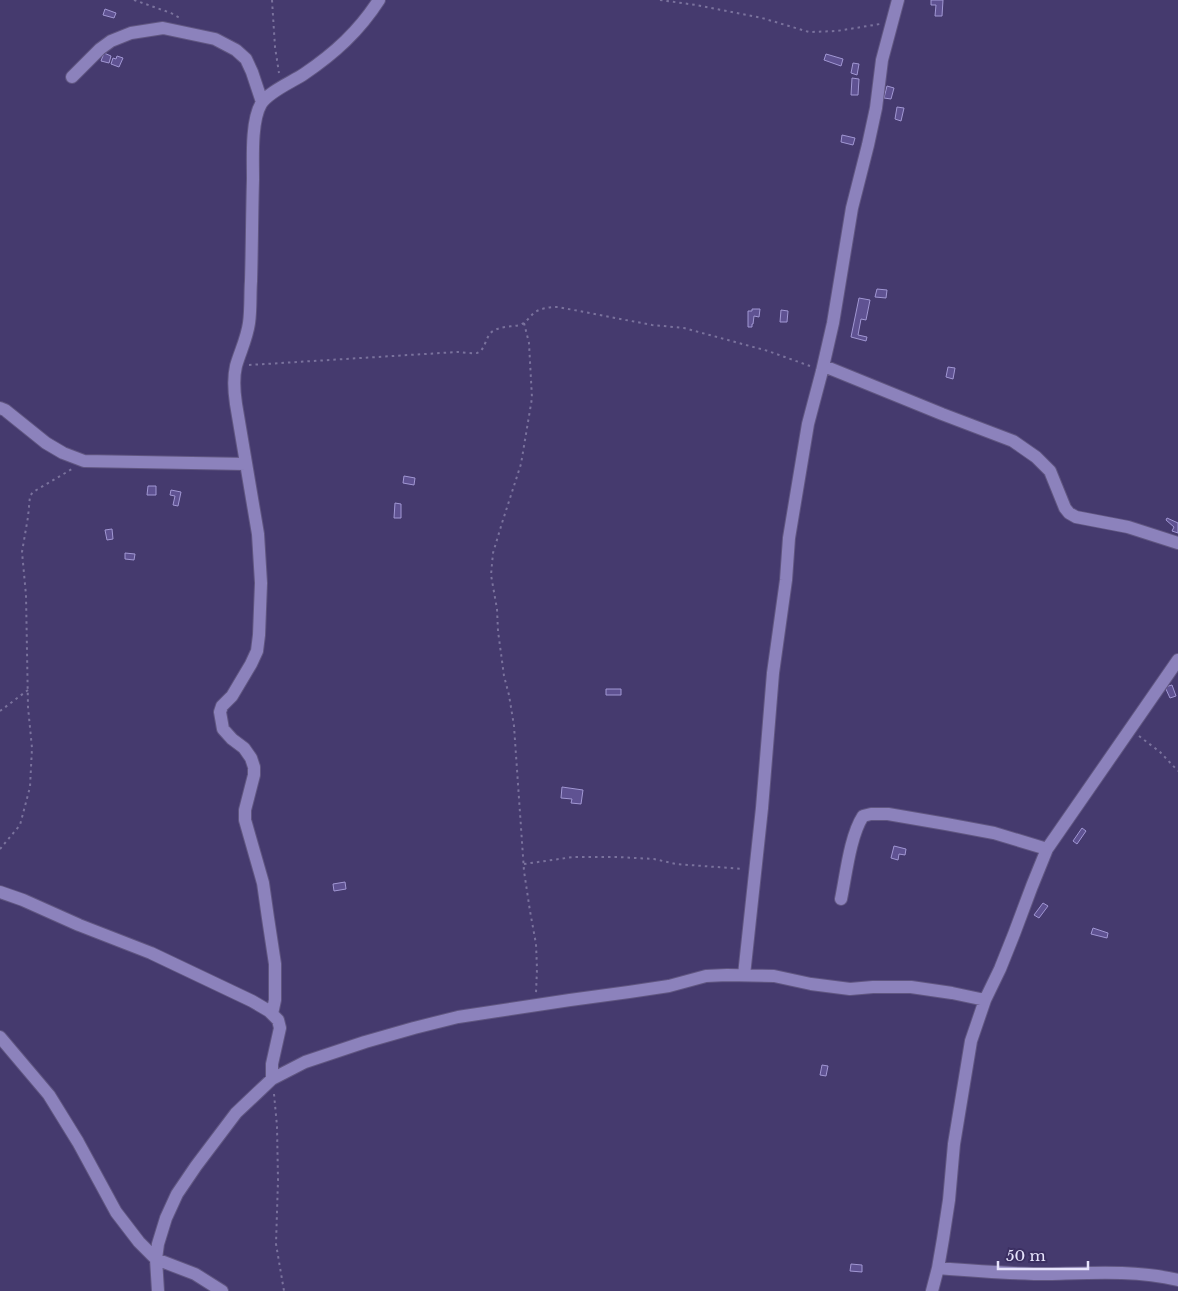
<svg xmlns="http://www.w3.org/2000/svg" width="1178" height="1291" font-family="'Libre Baskerville',serif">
<rect width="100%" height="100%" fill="#453a6e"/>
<path fill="#5f5292" stroke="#a197d3" d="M931 0H943L942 16H935L936 5H931Z
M105 9 116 13 114 18 103 15Z
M104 53 111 56 109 63 101 61Z
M826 54 843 59 841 66 824 60Z
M117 56 123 58 119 67 111 64 113 58 116 59Z
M853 63 859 64 857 75 851 73Z
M852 78 859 79 858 95H851Z
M887 86 894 88 891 99 884 98Z
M897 107 904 108 901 121 895 119Z
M842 135 855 138 853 145 841 142Z
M877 289 887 290 886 298 875 297Z
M859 298 870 300 866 320 861 319 858 335 867 337 866 341 851 337Z
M752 309H760L759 317 754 316 753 324H752V327H748V311H752Z
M781 310 788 311 787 322H780Z
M948 367 955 368 953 379 946 377Z
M404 476 415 478 414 485 403 483Z
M148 486H156V495H147Z
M171 490 181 492 178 506 173 505 175 496 170 495Z
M395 503 401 504V518H394Z
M1167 518 1178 523V533L1172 531 1174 527 1166 520Z
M112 529 113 539 107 540 105 530Z
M125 553 135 554 134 560 125 559Z
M1172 685 1176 696 1170 698 1165 687Z
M606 689H621V695H606Z
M562 787 583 790 581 804 571 803 572 799 561 798Z
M1082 828 1086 831 1077 844 1073 841Z
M894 846 906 849 905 855 899 854 898 860 891 858Z
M345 882 346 889 334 891 333 884Z
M1043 903 1048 906 1039 918 1034 915Z
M1093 928 1108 933 1107 938 1091 934Z
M822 1065 828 1066 826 1076 820 1075Z
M851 1264 862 1265V1272L850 1271Z"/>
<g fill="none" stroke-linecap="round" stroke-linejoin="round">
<g stroke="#605681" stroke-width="14">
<path id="minor" d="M72 77 100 49 111 41 131 33 163 28 215 39 236 50 246 59 252 72 262 102
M824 366 942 414 1013 441 1036 457 1050 471 1065 508 1069 513 1076 517 1128 527 1178 543
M0 408 5 410 46 443 63 453 84 461 246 464
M0 892 23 900 79 925 151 953 252 1001 269 1011 278 1020 280 1028 272 1064V1079
M841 899C846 875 850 836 863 816L871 814H888L946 824 994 833 1047 849
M744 975 762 808 773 673 786 580 789 538 808 424 822 371 833 323 852 208 868 145 876 108 882 60 898 0
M272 1014 275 1000V964L268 918 263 883 245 820V810L254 775V767L251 758 244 748 232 739 223 729 220 712 222 706 232 696 251 664 257 651 259 635 261 583 258 534 236 404C234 391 233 379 236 366 240 352 247 338 249 323 251 309 250 295 251 281 252 247 252 213 253 179 253 159 251 121 261 104 268 92 292 82 304 74 335 53 359 31 379 0
M0 1037 49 1095 78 1142 116 1212 139 1242 156 1259 195 1274 222 1291
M938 1268C975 1271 1012 1274 1049 1274 1091 1273 1136 1270 1178 1280
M158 1291 156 1259 158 1244 166 1218 177 1194 196 1166 236 1113 272 1079 305 1062 365 1042 414 1028 458 1017 570 1000 629 992 669 986 706 976 727 975 774 976 811 984 850 989 873 987H911L952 993 985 1000
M932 1291 938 1268 943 1239 949 1200 954 1144 971 1041 985 1000 1000 969 1014 934 1032 886 1047 849 1178 660"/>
</g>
<path stroke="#7a729d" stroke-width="2" stroke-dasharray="2.5 4" stroke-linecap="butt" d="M134 0 171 13 180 18
M272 0 275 47 279 73
M660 0 696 5 762 18 809 32 837 31 880 24
M524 323 529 343 532 398 521 464 502 523 493 553 491 575 497 609 498 631 504 676 509 695 514 726 524 871 530 911 536 944 537 969 536 993
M249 365 457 352C463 352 471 354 477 353 486 350 485 336 493 331 501 326 511 327 520 325 527 322 530 316 535 312 542 308 550 307 558 307L652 325 684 328 768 351 810 366
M0 711 28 690
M1139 736 1160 752 1178 771
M0 849 20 825 30 787 32 748 28 707 26 595 22 552 28 517 30 496 33 492 72 469
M524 864 573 857H617L654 859 676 864 743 869
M274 1094 277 1126 278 1180 276 1244 284 1291"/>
<use href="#minor" stroke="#8c82bc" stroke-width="12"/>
</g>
<path d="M998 1261v8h90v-8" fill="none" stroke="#e6e3fc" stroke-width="2.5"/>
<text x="1006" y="1261" font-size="15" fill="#e6e3fc" stroke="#3b2f62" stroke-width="4" paint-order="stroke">50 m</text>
</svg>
